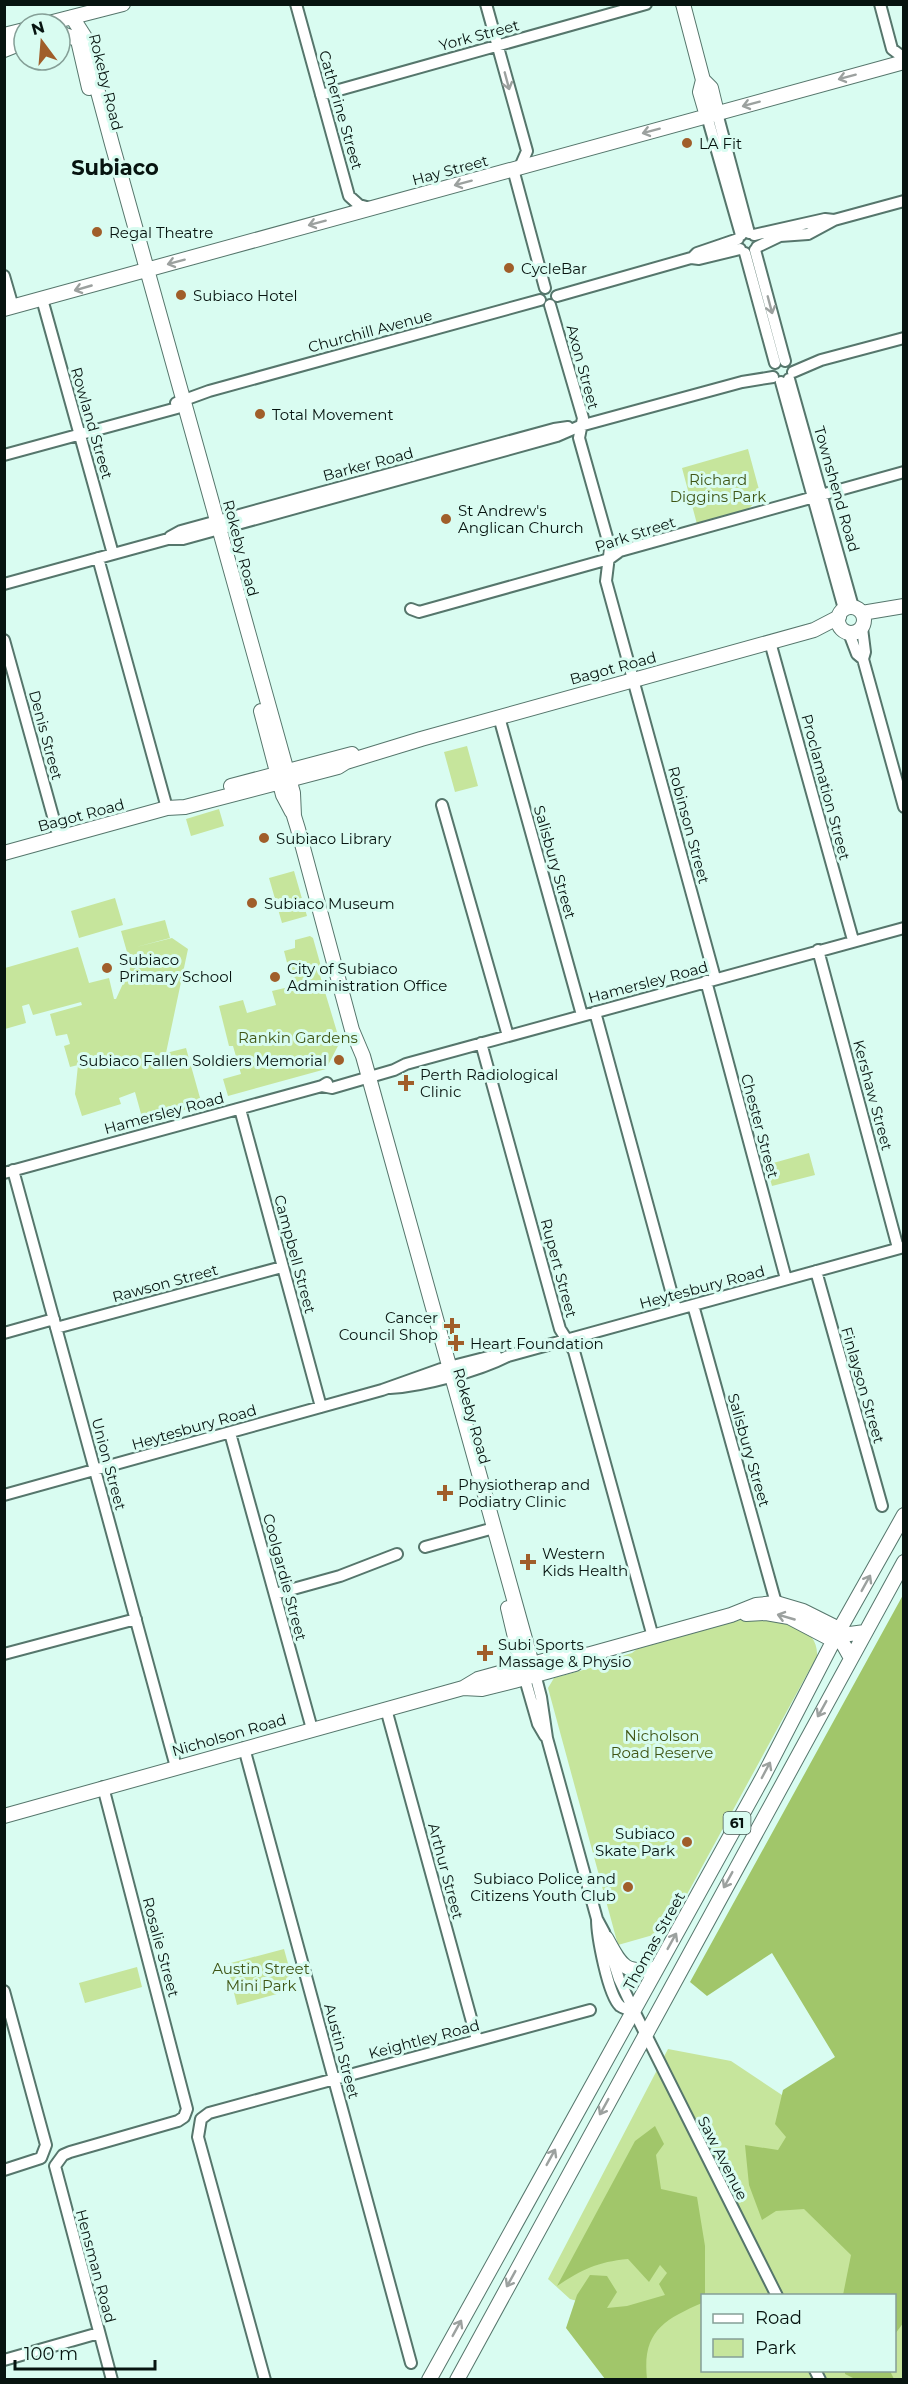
<svg xmlns="http://www.w3.org/2000/svg" width="908" height="2384" font-family="Montserrat,sans-serif">
<rect width="100%" height="100%" fill="#d9fcf1"/>
<path fill="#c6e59c" fill-rule="evenodd" d="M748 449 761 497 747 510 697 524 682 468Z
M467 746 478 786 455 792 444 752Z
M219 809 224 826 191 836 186 819Z
M294 871 307 916 282 923 269 878Z
M115 898 123 925 79 938 71 911Z
M165 920 170 938 136 947 172 938 188 949 166 1053 186 1048 202 1105 143 1121 135 1092 119 1098 121 1104 82 1116 75 1094 78 1065 70 1067 64 1046 70 1044 67 1034 56 1036 50 1014 82 1005 81 1002 33 1015 29 1004 22 1006 26 1023 5 1029V968L78 947 89 983 109 978 114 999H116L131 966 121 931Z
M310 936 313 938 322 970 319 972 340 1042 326 1069 228 1096 223 1079 241 1074 233 1046H229L219 1006 243 1000 247 1013 276 1005 272 991 293 986 284 951 295 948V940Z
M809 1153 815 1175 772 1186 766 1165Z
M760 1617C784 1621 819 1627 817 1656L667 1931 618 1945 548 1688 554 1678 605 1664V1661L632 1653 637 1649 744 1619Z
M284 1949 295 1989 237 2005 227 1964Z
M137 1967 142 1987 85 2003 79 1983Z
M668 2049 731 2061 791 2101 903 2284V2379H621L591 2305 570 2299 548 2279ZM702 2296H894V2370H702Z"/>
<path fill="#a1c66a" d="M903 1595 904 2322 895 2334 894 2296 843 2295 851 2255 804 2209 776 2211 762 2220 749 2185 745 2145 778 2150 786 2137 775 2124 783 2090 835 2057 772 1953 707 1996 690 1982Z
M655 2126 664 2144 656 2155 661 2189 697 2197 705 2246V2295L702 2296V2303C663 2320 642 2332 647 2379H605L566 2328 577 2295 590 2275 607 2276 617 2292 607 2308 627 2306 665 2295 659 2284 667 2273 660 2265 649 2282 628 2259C597 2262 583 2269 557 2286L635 2141Z
M845 2371H890L894 2379H855L845 2374Z"/>
<g fill="none" stroke-linecap="round" stroke-linejoin="round">
<g stroke="#56766c" stroke-width="14">
<path id="minor" d="M296 4 349 196 359 205 370 208
M486 4 527 151 520 167
M880 4 892 49 904 58
M321 95 646 4
M717 113 749 233
M707 116 741 235
M513 169 545 288
M754 235 825 219 834 220
M757 247 780 236 808 234 834 220 904 201
M755 250 785 361
M745 253 775 363
M694 256 697 253 738 239
M4 276 13 307
M557 296 691 258 699 259 740 249
M42 299 113 554
M550 305 583 418 579 438 610 548 606 581 715 978
M793 372 821 360 904 338
M789 379 853 607
M781 382 844 609
M176 403 209 391 540 300
M4 455 177 408
M170 537 181 531 554 429 568 427
M98 558 167 808
M4 584 168 539H183L557 436 580 426 742 382 773 377
M411 609 419 612 609 559 620 551 904 472
M862 628 865 652 863 659
M849 633 857 654 863 659 904 807
M4 640 59 838
M770 642 853 940
M499 717 582 1015
M442 805 508 1036
M818 950 898 1248
M706 981 786 1279
M595 1012 676 1309
M481 1043 560 1329 574 1351 653 1637
M322 1086 332 1088 394 1070 406 1064 904 928
M240 1109 321 1407
M13 1170 176 1767
M4 1173 322 1086 327 1083
M816 1271 882 1506
M693 1305 776 1603
M56 1328 282 1267
M4 1333 54 1319
M390 1388C423 1386 479 1371 508 1356L904 1247
M230 1433 312 1729
M4 1495 382 1390 441 1369 496 1355
M425 1547 494 1528
M275 1594 340 1576 397 1554
M4 1654 136 1619
M534 1670 541 1697 547 1738 597 1919C597 1936 608 1995 620 2006 624 2009 629 2010 634 2011
M523 1672 538 1724 545 1736
M386 1709 477 2040
M244 1748 411 2363
M103 1787 187 2109 184 2117 178 2121 70 2152 63 2155 55 2166 112 2380
M597 1919 604 1932 619 1979 634 2011 777 2296
M4 1991 46 2145 41 2158 4 2170
M4 2360 99 2333
M815 2370 820 2380
M265 2380 198 2137 201 2119 209 2113 590 2010"/>
</g>
<g stroke="#56766c" stroke-width="16">
<path id="major" d="M683 4 703 80 700 92 707 116
M72 17 88 42 94 77 112 144 293 793 294 816 298 829 352 1030 363 1056 532 1664
M45 24 123 4
M60 33 79 40
M4 35 24 30
M77 36 89 88
M4 50 24 42
M703 80 711 88 717 113
M4 309 904 62
M838 620a13 13 0 1 1 26 0a13 13 0 1 1-26 0Z
M862 613 904 606
M261 711 283 795 292 812
M231 786 352 754
M4 853 167 808 185 807 338 767 346 762 421 739 814 630 839 617
M508 1608 522 1667
M746 1614 766 1613 789 1617 827 1637 865 1632
M463 1688 482 1689 514 1681 575 1664 587 1655
M4 1816 463 1688 478 1679 572 1653 587 1655 731 1615 756 1605 776 1603 803 1611 833 1626 851 1658
M606 1938C621 1965 624 1975 657 1968
M429 2380 763 1777 837 1634 904 1515
M457 2380 904 1562"/>
</g>
<use href="#minor" stroke="#fff" stroke-width="10"/>
<use href="#major" stroke="#fff" stroke-width="14"/>
</g>
<defs><path id="oneway-shaft" d="M-6 0H5M1.5-3L5.5 0L1.5 3" fill="none" stroke-width="1.6" stroke-linecap="round" stroke-linejoin="round" transform="scale(1.5)"/></defs>
<g stroke="#9ca19f">
<use href="#oneway-shaft" transform="translate(847 77) rotate(165)"/>
<use href="#oneway-shaft" transform="translate(507 81) rotate(75)"/>
<use href="#oneway-shaft" transform="translate(751 104) rotate(165)"/>
<use href="#oneway-shaft" transform="translate(651 131) rotate(165)"/>
<use href="#oneway-shaft" transform="translate(463 183) rotate(165)"/>
<use href="#oneway-shaft" transform="translate(317 223) rotate(165)"/>
<use href="#oneway-shaft" transform="translate(176 262) rotate(165)"/>
<use href="#oneway-shaft" transform="translate(83 288) rotate(164)"/>
<use href="#oneway-shaft" transform="translate(770 305) rotate(75)"/>
<use href="#oneway-shaft" transform="translate(866 1583) rotate(-61)"/>
<use href="#oneway-shaft" transform="translate(786 1617) rotate(-164)"/>
<use href="#oneway-shaft" transform="translate(822 1709) rotate(119)"/>
<use href="#oneway-shaft" transform="translate(766 1770) rotate(-62)"/>
<use href="#oneway-shaft" transform="translate(728 1880) rotate(119)"/>
<use href="#oneway-shaft" transform="translate(672 1941) rotate(-61)"/>
<use href="#oneway-shaft" transform="translate(604 2107) rotate(119)"/>
<use href="#oneway-shaft" transform="translate(551 2157) rotate(-61)"/>
<use href="#oneway-shaft" transform="translate(511 2279) rotate(119)"/>
<use href="#oneway-shaft" transform="translate(457 2328) rotate(-61)"/>
</g>
<g fill="#a05e2a" stroke="#d9fcf1" stroke-width="2">
<circle cx="687" cy="143" r="6"/>
<circle cx="97" cy="232" r="6"/>
<circle cx="509" cy="268" r="6"/>
<circle cx="181" cy="295" r="6"/>
<circle cx="260" cy="414" r="6"/>
<circle cx="446" cy="519" r="6"/>
<circle cx="264" cy="838" r="6"/>
<circle cx="252" cy="903" r="6"/>
<circle cx="107" cy="968" r="6"/>
<circle cx="275" cy="977" r="6"/>
<circle cx="339" cy="1060" r="6"/>
<path d="M403 1074h6v6h6v6h-6v6h-6v-6h-6v-6h6z"/>
<path d="M449 1317h6v6h6v6h-6v6h-6v-6h-6v-6h6z"/>
<path d="M453 1334h6v6h6v6h-6v6h-6v-6h-6v-6h6z"/>
<path d="M442 1484h6v6h6v6h-6v6h-6v-6h-6v-6h6z"/>
<path d="M525 1553h6v6h6v6h-6v6h-6v-6h-6v-6h6z"/>
<path d="M482 1644h6v6h6v6h-6v6h-6v-6h-6v-6h6z"/>
<circle cx="687" cy="1842" r="6"/>
<circle cx="628" cy="1887" r="6"/>
</g>
<g text-anchor="middle" dominant-baseline="central" stroke-width="6" stroke-linejoin="round" paint-order="stroke">
<rect fill="#d9fcf1" stroke="#465a54" stroke-width="1.5" x="723.5" y="1812" width="27" height="22" rx="4.5"/>
<g font-size="14" font-weight="bold" fill="#071410">
<text x="737" y="1823">61</text>
</g>
<g font-size="15" fill="#071410" stroke="#d9fcf1">
<text transform="translate(479 35) rotate(-15)">York Street</text>
<text transform="translate(106 82) rotate(76)">Rokeby Road</text>
<text transform="translate(341 110) rotate(74)">Catherine Street</text>
<text transform="translate(450 170) rotate(-15)">Hay Street</text>
<text transform="translate(370 331) rotate(-15)">Churchill Avenue</text>
<text transform="translate(583 367) rotate(75)">Axon Street</text>
<text transform="translate(92 423) rotate(74)">Rowland Street</text>
<text transform="translate(368 464) rotate(-15)">Barker Road</text>
<text transform="translate(837 489) rotate(74)">Townshend Road</text>
<text transform="translate(635 534) rotate(-18)">Park Street</text>
<text transform="translate(241 548) rotate(75)">Rokeby Road</text>
<text transform="translate(613 668) rotate(-15)">Bagot Road</text>
<text transform="translate(46 735) rotate(75)">Denis Street</text>
<text transform="translate(826 787) rotate(75)">Proclamation Street</text>
<text transform="translate(81 815) rotate(-15)">Bagot Road</text>
<text transform="translate(689 825) rotate(75)">Robinson Street</text>
<text transform="translate(555 862) rotate(74)">Salisbury Street</text>
<text transform="translate(648 982) rotate(-15)">Hamersley Road</text>
<text transform="translate(873 1095) rotate(75)">Kershaw Street</text>
<text transform="translate(164 1113) rotate(-15)">Hamersley Road</text>
<text transform="translate(760 1126) rotate(75)">Chester Street</text>
<text transform="translate(295 1254) rotate(75)">Campbell Street</text>
<text transform="translate(559 1268) rotate(75)">Rupert Street</text>
<text transform="translate(165 1283) rotate(-15)">Rawson Street</text>
<text transform="translate(702 1287) rotate(-15)">Heytesbury Road</text>
<text transform="translate(863 1385) rotate(74)">Finlayson Street</text>
<text transform="translate(472 1416) rotate(74)">Rokeby Road</text>
<text transform="translate(194 1427) rotate(-16)">Heytesbury Road</text>
<text transform="translate(749 1450) rotate(74)">Salisbury Street</text>
<text transform="translate(109 1464) rotate(75)">Union Street</text>
<text transform="translate(285 1577) rotate(75)">Coolgardie Street</text>
<text transform="translate(229 1735) rotate(-16)">Nicholson Road</text>
<text transform="translate(446 1871) rotate(75)">Arthur Street</text>
<text transform="translate(654 1941) rotate(-61)">Thomas Street</text>
<text transform="translate(161 1947) rotate(75)">Rosalie Street</text>
<text transform="translate(424 2039) rotate(-15)">Keightley Road</text>
<text transform="translate(342 2051) rotate(75)">Austin Street</text>
<text transform="translate(723 2158) rotate(63)">Saw Avenue</text>
<text transform="translate(96 2266) rotate(75)">Hensman Road</text>
</g>
<g font-size="15" fill="#071410" stroke="#d9fcf1" text-anchor="start">
<text x="699" y="143">LA Fit</text>
<text x="109" y="232">Regal Theatre</text>
<text x="521" y="268">CycleBar</text>
<text x="193" y="295">Subiaco Hotel</text>
<text x="272" y="414">Total Movement</text>
<text x="458" y="510">St Andrew's<tspan x="458" dy="17">Anglican Church</tspan></text>
<text x="276" y="838">Subiaco Library</text>
<text x="264" y="903">Subiaco Museum</text>
<text x="119" y="959">Subiaco<tspan x="119" dy="17">Primary School</tspan></text>
<text x="287" y="968">City of Subiaco<tspan x="287" dy="17">Administration Office</tspan></text>
<text x="327" y="1060" text-anchor="end">Subiaco Fallen Soldiers Memorial</text>
<text x="420" y="1074">Perth Radiological<tspan x="420" dy="17">Clinic</tspan></text>
<text x="438" y="1317" text-anchor="end">Cancer<tspan x="438" dy="17">Council Shop</tspan></text>
<text x="470" y="1343">Heart Foundation</text>
<text x="458" y="1484">Physiotherap and<tspan x="458" dy="17">Podiatry Clinic</tspan></text>
<text x="542" y="1553">Western<tspan x="542" dy="17">Kids Health</tspan></text>
<text x="498" y="1644">Subi Sports<tspan x="498" dy="17">Massage &amp; Physio</tspan></text>
<text x="675" y="1833" text-anchor="end">Subiaco<tspan x="675" dy="17">Skate Park</tspan></text>
<text x="616" y="1878" text-anchor="end">Subiaco Police and<tspan x="616" dy="17">Citizens Youth Club</tspan></text>
</g>
<g font-size="15" fill="#3f5515" stroke="#d9fcf1">
<text x="718" y="479">Richard<tspan x="718" dy="17">Diggins Park</tspan></text>
<text x="298" y="1037">Rankin Gardens</text>
<text x="662" y="1735">Nicholson<tspan x="662" dy="17">Road Reserve</tspan></text>
<text x="261" y="1968">Austin Street<tspan x="261" dy="17">Mini Park</tspan></text>
</g>
<g font-size="21" font-weight="bold" fill="#071410" stroke="#d9fcf1">
<text x="115" y="167">Subiaco</text>
</g>
</g>
<rect width="908" height="2384" fill="none" stroke="#071410" stroke-width="12"/>
<rect x="701" y="2294" width="195" height="78" fill="#d9fcf1" stroke="#859f97" stroke-width="1.5"/>
<rect x="713" y="2314" width="30" height="9" fill="#ffffff" stroke="#859f97" stroke-width="1.5"/>
<text x="755" y="2324" font-size="18" fill="#071410">Road</text>
<rect x="713" y="2339" width="30" height="18" fill="#c6e59c" stroke="#859f97" stroke-width="1.5"/>
<text x="755" y="2354" font-size="18" fill="#071410">Park</text>
<g transform="translate(42 42) rotate(344)"><circle r="28" fill="#d9fcf1" stroke="#859f97" stroke-width="1.5"/>
<path d="M0-4.5L10 22L0 15L-10 22Z" fill="#a05e2a"/>
<text y="-9" font-size="16" font-weight="bold" text-anchor="middle" fill="#071410">N</text>
</g>
<path d="M15 2360v9h140v-9" fill="none" stroke="#071410" stroke-width="3"/>
<text x="24" y="2360" font-size="18" fill="#071410" stroke="#d9fcf1" stroke-width="4.5" paint-order="stroke">100 m</text>
</svg>
